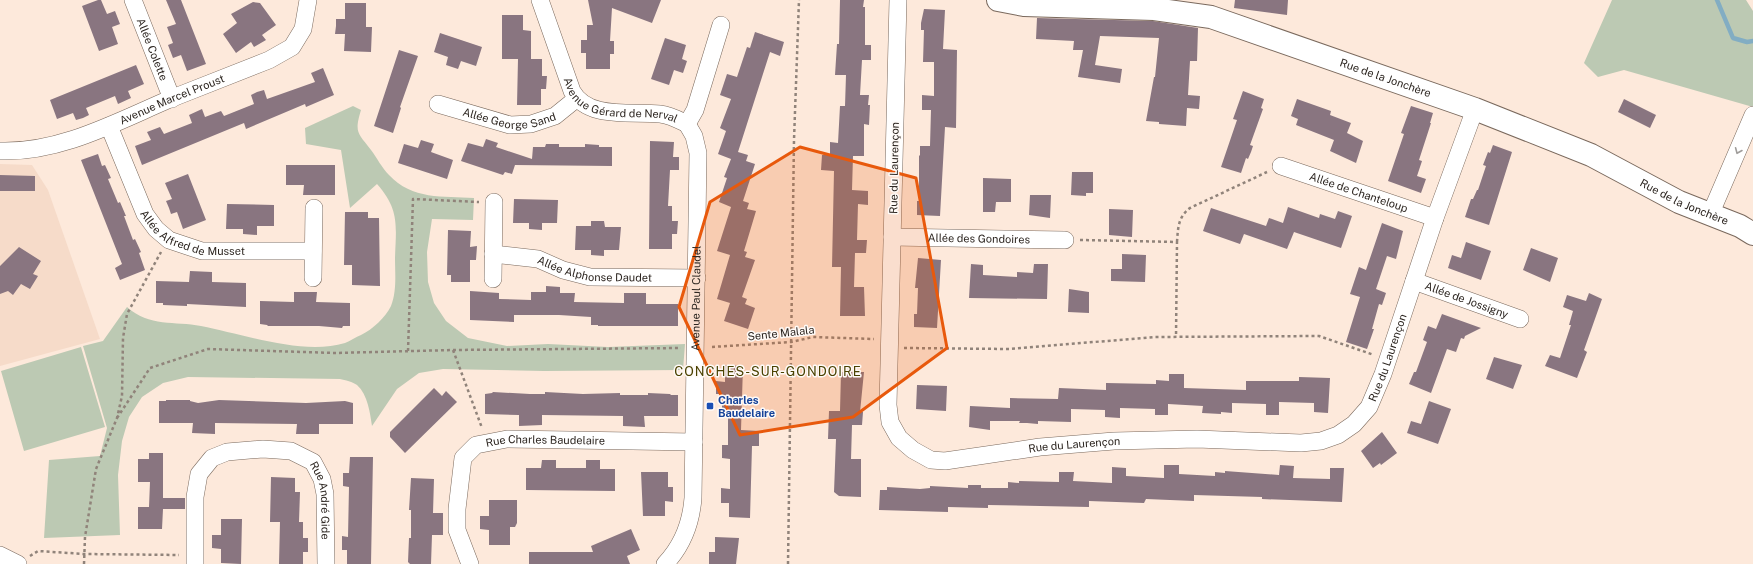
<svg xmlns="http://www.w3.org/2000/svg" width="1753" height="564" font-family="'Public Sans',sans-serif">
<rect width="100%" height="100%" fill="#fde9db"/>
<path fill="#f6dbc9" d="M0 164 32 165 48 190 100 339 0 366Z"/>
<path fill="#bcc9b3" d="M1612 0H1746L1753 11V107L1624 70 1598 77 1584 63Z
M353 106 361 110C354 133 358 133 371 150 377 158 382 168 389 175 412 200 443 196 474 198L473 220 432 219 427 252 428 282 434 303 446 321 468 338 507 346 548 344 608 347 685 344 683 370 544 371 443 369 419 373 397 389 372 426C370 413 368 395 357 385 353 382 345 380 340 379L188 377 163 383 142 397 129 417 122 441 118 475 120 535 44 538 49 460 100 456 107 428 83 346 103 341 127 307C149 327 175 321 201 326 243 334 303 356 345 343 350 341 356 337 361 335 373 329 385 318 391 306 397 291 395 273 395 258 396 226 400 210 377 184L350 208 341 150 306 144 305 128Z
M81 347 105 427 24 451 1 371Z"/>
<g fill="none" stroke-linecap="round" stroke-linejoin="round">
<path stroke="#82adc3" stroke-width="4.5" d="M1717 0 1733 38 1747 42 1753 41"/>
</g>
<path fill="#897580" d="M98 0H101L107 14 115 11 120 24 112 27 118 44 99 51 82 6Z
M166 0H181L206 64 187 71 181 55 173 58 168 45 173 43 167 27 176 24Z
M588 0H661L652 23 612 8 610 41H614V54H610V69H586V53H581V40H587V25H593Z
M840 0H864L863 7H865V45H871V60H862L860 95H869L868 105H870L869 125 864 124V156H853L852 190 868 191V205L858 204 857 240H867L866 253H855L854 287H864L865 316H840L841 267H832L834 171 821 170 822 155H830V142L838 143 840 106H845L846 75H835L837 44H839Z
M1235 0H1288L1287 15 1234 8Z
M253 2 260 3 276 25 262 35 266 40 254 47 251 42 236 53 223 34 237 23 231 14Z
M345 3H366V27H372L371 52 344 51 345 34H335L336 26V19H345Z
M924 9 945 10 943 49 957 50 956 128 945 127 940 216 917 215V201H919V155L920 156V146H930L931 110H922V95L934 96V62H923L924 30H921V23Z
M502 15H523V30L531 31V59H542V76H547L546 89H541V105H517L518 59H502Z
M1037 18 1153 21 1198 28 1197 61H1190L1188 95 1200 96 1199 109 1187 108 1186 126 1159 124V122L1146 121 1154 77H1155L1159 38 1100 36 1095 65 1122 69 1120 83 1078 77 1083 50H1073L1074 41 1036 39Z
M755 32 784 42 780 56 770 52 738 152 748 155 746 161 755 164 743 201 749 203 747 209 756 211 744 251 747 252 745 257 755 260 742 297 747 299 745 304 755 308 748 329 724 321 730 303 717 299 730 255 717 251 731 207 719 202 727 178 724 177 731 159 718 154 726 131 720 128 731 99 720 95 727 74 737 77 747 47 750 48Z
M440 33 482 47 476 66 461 61 458 69 446 65 448 57 434 52Z
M665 38 686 45 682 59 687 61 683 73 674 70 669 85 651 79Z
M399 50 418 56 400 107 401 108 393 133 374 126Z
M136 65 144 84 128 91 131 98 118 104 115 96 86 108 89 115 83 118 76 120 73 113 57 119 50 100Z
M323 68 334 95 306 107 305 104 246 129 244 123 142 165 135 146 151 140 147 132 160 127 164 134 192 123 189 115 202 109 205 117 221 111 224 116 254 104 251 95 257 92 264 90 267 99 315 82 311 73Z
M1243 91 1264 99 1261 108 1263 109 1250 145 1253 146 1251 152 1248 159 1246 158 1241 173 1221 167 1237 120 1233 119Z
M1297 99 1331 111 1330 115 1351 123 1347 133 1363 141 1356 163 1330 151 1334 140 1296 125 1298 119 1291 116Z
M1624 99 1656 115 1650 128 1618 112Z
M1411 106 1433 113 1430 123H1431L1419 160 1422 161 1417 176 1426 179 1421 193 1388 181 1404 134 1401 133Z
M486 139 498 143 496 147 532 159 533 147H545L546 144H559V147H585V144L599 145V147H612V166L515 165 512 174 505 172 503 175 461 161 468 143 483 147Z
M421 140 434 144 431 152 453 160 447 179 398 163 404 144 418 148Z
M650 141 674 142 673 157H679V170H670L668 206H672V221H678L677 234H672V249H649Z
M1493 145 1512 152 1489 225 1465 217 1471 199H1473L1477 190H1478L1486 166 1483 165 1488 152 1490 153Z
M98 154 102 166 105 165 111 178 108 179 118 203 120 202 126 216H124L133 240 135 239 141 252 139 253 145 270 120 280 115 268 122 264 81 160Z
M286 165H335V195H303L304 185H286Z
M1072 172H1093V193H1086V196L1071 195Z
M188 174 206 220 183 229 177 212 171 214 169 208 166 201 172 199 165 183Z
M0 175 35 176V191H0Z
M983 178 1011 179V202H996L995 212H983Z
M1030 195H1051L1050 218 1029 215Z
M514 199 558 200 557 223H542V230L529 229V223H513Z
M227 204 274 205V226H257V235L243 234V229H226Z
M1288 207 1319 218 1320 214 1335 219 1338 211 1352 216 1341 248 1294 232 1287 249 1244 234 1240 244 1203 231 1211 208 1266 226 1269 218 1283 223Z
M1109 209 1133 210 1132 237 1109 235Z
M345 212H368V218H379L380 286 352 285V265H344Z
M591 221H604L605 227H621L619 250H604V256L591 255V250H575L576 226H591Z
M1382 223 1403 231 1396 259 1387 256 1376 289 1386 293 1382 305 1379 304 1372 329H1374L1367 349 1346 342 1360 297 1350 294 1359 267 1366 270Z
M448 230 471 231 470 247 477 246 476 260H470V282H451V275H447Z
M1466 242 1491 251 1481 280 1448 268 1452 255 1461 258Z
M19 247 41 261 33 274 38 276 30 289 21 284 13 295 8 291 0 294V266Z
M1531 248 1558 258 1550 282 1523 270Z
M1122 254 1146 255 1145 282 1111 281V269H1122Z
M918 258 941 260 937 328 914 327V314H917L918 288H915Z
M971 264 983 265V275L1017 277V272L1033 273 1034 264H1048L1047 299 969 298Z
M190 271 212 272V282L246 283V307L187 304V306L163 305V303H156V281L189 282Z
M546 286 560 287V293H575L574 302 624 303V293H646V304H678V326H598V325H591V317L559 315H514V322L470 320V291L499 293V299L531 300V292H546Z
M1069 289 1089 292V313L1068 312Z
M294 292H317L316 302 350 303V326H343L342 328 319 326H268L267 325 260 324V301L294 302Z
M1589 293 1602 299 1584 350 1587 352 1577 378 1545 366 1550 355 1560 358 1571 325H1569L1573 311 1563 307 1567 295 1586 301Z
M1442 314 1481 328 1465 336 1464 339 1461 338 1456 352 1447 349 1431 393 1409 384 1414 372H1416L1427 342 1423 340 1428 326 1436 329Z
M1494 357 1522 365 1513 389 1486 379Z
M725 365 743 366 741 430 759 431V446H752L750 518 729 517V503H721V488L730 489V459L722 458V445H728V410H722V394H716V381L725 382Z
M841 372H864L860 412H863L862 425H852L851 459H861V497L839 496 834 492 836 439H828L829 411H840Z
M1169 374H1184V388L1246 390V381H1299V377L1330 378 1328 413 1314 412V403L1279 402V415H1266V404L1232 403V413L1221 412V414L1202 413 1203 406 1168 404V415H1155V409L1120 408V418L1105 417V410L1071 409V422L1038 421V424L1027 423H1019L1020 421H990V430L969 427 970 406 1010 408V398L1058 399 1059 388 1106 390V383L1156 384V380L1169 381Z
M917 385 947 386 946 411 916 409Z
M434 388 442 396 446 391 457 402 405 453 390 437V432Z
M493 392 530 394H545V392L583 394 620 393V395H648V393L670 394 671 395H678V416H644L645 427 623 426V416L542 415V425L519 426V415L485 414V394L492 393Z
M166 400H190V401L198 403 219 400 306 403 345 401 353 403V424H319V434H296L297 424 215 423V434L192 433 193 423H159V401H166Z
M1429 401 1451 409 1438 444 1407 433 1411 421 1421 424Z
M1382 432 1397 453 1381 465 1380 463 1373 468 1361 451Z
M149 453H163V498H185V509H163L162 529H138V507H149L150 482H138V459H149Z
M350 457H373L371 564H347V550H342V536L348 537 349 487 343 486V473H349Z
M542 460H556V468H586V460H600V469H615V491L526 490V468H541Z
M1164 465H1179V474L1215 476V472L1225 473V471L1279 475 1280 465 1294 466 1293 478 1330 479V468H1344L1342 502 1262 499V497L1194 495V501L1146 499 1144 503 1089 501V507L988 505V508L948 507V512L879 510 880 490H887V487L920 489 930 488V486L968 488V485H981V488H1008V482L1019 483V481L1059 482V472H1074L1073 481 1112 483V467L1126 468V476L1164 478Z
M641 472H668V487H673V502L665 501V516H643Z
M271 477 295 478V492H300L299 522H303V538H308V552H303V564H279L280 522H270Z
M411 478 434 479 433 513H443V535H432L431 564H410L408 562 409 538H411V510H409Z
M489 500H517V523L515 527H510V545H489V530L480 529V516H489Z
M221 519H242L241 564 221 563V549L212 548V535H221Z
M631 529 640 550 627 556 630 564H529V552H593L591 546Z
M715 537 739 538 736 564H709V552H715Z"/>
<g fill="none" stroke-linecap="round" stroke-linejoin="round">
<g stroke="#7a695d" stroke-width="18">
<g id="street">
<path id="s1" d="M133 0 172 99"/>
<path id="s2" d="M540 0 572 91C588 120 631 111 660 114 670 115 679 120 687 124"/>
<path id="s3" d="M898 0 888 405 890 422 899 438 913 450 931 460 945 461 1040 447 1114 441 1197 439 1301 443 1321 441 1338 435 1354 424 1369 407 1383 374 1435 218 1475 109"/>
<path id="s4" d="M438 104 510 125 531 124 555 116 576 99"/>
<path d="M687 124 695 110 721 25"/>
<path id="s5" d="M109 126 145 214 156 229 169 240 202 251H313"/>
<path id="s6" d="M0 151C60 153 116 122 170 99 203 86 236 73 269 60L292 47 303 29 308 0"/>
<path id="s7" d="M1281 166 1435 218"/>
<path d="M1710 215 1753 115"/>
<path id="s8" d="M892 237 1065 240"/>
<path id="s9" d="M493 254 538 259 563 270 590 277 697 278"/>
<path d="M313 278 314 208"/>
<path d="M493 279 494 202"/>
<path id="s10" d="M1414 281 1520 319"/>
<path d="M0 555 18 564"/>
<path id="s11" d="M195 564V497L199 474 212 458 227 452 263 449 291 451 313 462 322 479 325 494 326 564"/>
<path id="s12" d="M470 564 457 530V509L463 458 476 445 507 439 694 442"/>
<path id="s13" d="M665 564C683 545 691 524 693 498L698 153 694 136 687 124"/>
</g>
</g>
<g stroke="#7a695d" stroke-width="24">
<g id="secondary">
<path id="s14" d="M998 0 1024 5 1154 9 1211 17 1475 109 1591 155 1679 202 1740 226 1753 234"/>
</g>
</g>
<path stroke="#90837a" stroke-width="2.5" stroke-dasharray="3 3" stroke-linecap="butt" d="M1080 240 1177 242 1176 337
M1177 242C1178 228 1178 217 1190 208L1267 172
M712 347 791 342 813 337 874 339
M904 348 1009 349 1155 337 1319 336 1374 355
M453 350 482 428
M408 351 413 199 479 202
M117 418 150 368 208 349 335 353 453 350 681 348
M30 556 38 551 84 554 179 555
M84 564 85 537 96 469 117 418 122 396 123 338 127 314 161 252
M788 564 794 140 799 0"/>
<use href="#street" stroke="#fff" stroke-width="17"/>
<use href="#secondary" stroke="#fff" stroke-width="22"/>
</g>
<defs><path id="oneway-chevron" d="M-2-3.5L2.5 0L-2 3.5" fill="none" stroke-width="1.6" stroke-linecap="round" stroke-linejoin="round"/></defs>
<use stroke="#a09d9b" href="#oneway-chevron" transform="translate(1738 151) rotate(113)"/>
<path fill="#e8590c" fill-opacity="0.2" stroke="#e8590c" stroke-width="3" stroke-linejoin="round" d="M800 147 916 178 947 348 853 417 740 435 679 307 710 202Z"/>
<rect fill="#1a4fb4" stroke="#fefaf7" stroke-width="1.5" x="706" y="402" width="8" height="8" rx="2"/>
<g text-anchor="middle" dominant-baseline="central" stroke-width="3" stroke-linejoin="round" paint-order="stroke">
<g font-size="11" fill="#2d2621" stroke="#fefaf7">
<text stroke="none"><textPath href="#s1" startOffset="53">Allée Colette</textPath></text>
<text stroke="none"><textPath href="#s14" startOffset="399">Rue de la Jonchère</textPath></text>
<text stroke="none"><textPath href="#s2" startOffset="146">Avenue Gérard de Nerval</textPath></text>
<text stroke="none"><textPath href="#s6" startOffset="181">Avenue Marcel Proust</textPath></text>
<text stroke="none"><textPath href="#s4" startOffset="74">Allée George Sand</textPath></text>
<text transform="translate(894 168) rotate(-89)">Rue du Laurençon</text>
<text stroke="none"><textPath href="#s7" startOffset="82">Allée de Chanteloup</textPath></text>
<text stroke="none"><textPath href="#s14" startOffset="723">Rue de la Jonchère</textPath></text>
<text stroke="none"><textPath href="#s5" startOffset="150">Allée Alfred de Musset</textPath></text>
<text stroke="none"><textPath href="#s8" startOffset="87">Allée des Gondoires</textPath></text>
<text stroke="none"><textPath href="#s9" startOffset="104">Allée Alphonse Daudet</textPath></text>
<text stroke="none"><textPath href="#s13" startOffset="273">Avenue Paul Claudel</textPath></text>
<text stroke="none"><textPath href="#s10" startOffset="56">Allée de Jossigny</textPath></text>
<text transform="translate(781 333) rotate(-6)">Sente Malala</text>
<text stroke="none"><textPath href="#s3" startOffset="984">Rue du Laurençon</textPath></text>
<text stroke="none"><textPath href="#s12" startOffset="197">Rue Charles Baudelaire</textPath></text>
<text stroke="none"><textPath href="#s3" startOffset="624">Rue du Laurençon</textPath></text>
<text stroke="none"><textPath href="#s11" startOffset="256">Rue André Gide</textPath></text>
</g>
<g font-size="11" font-weight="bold" fill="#164399" stroke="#fefaf7" text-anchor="start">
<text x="718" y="400">Charles<tspan x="718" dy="13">Baudelaire</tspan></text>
</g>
<g font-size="13" letter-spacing="1" fill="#4a4100" stroke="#fefaf7">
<text x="768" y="371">CONCHES-SUR-GONDOIRE</text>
</g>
</g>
</svg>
